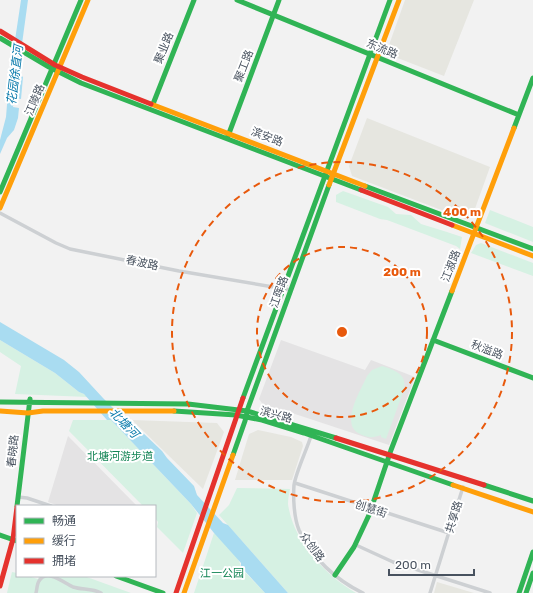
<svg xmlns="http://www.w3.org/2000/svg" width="533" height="593" font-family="Rubik,'Noto Sans SC',sans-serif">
<rect width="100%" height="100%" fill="#f2f2f2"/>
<path fill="#e6e6e0" d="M405 0H474L444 76 395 57 389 45Z
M367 118 490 167 472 217 465 219 352 176 349 166Z
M132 420 217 423 224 432 203 489Z
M258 430 291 437 302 442 303 446 292 480H235L249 434Z
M437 582 474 593H434Z"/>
<path fill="#e4e3e4" d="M281 340 365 370 371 360 415 377 389 445 295 414 264 406 259 399Z
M68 436 137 506H59L48 502Z"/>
<path fill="#d6f1e3" d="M343 191 388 207 396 214 411 215 421 224 447 232 462 237 460 249 456 246 387 220 380 219 336 202V195Z
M490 210 533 227V242L485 223Z
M481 243 533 263V276L471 253 476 245Z
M0 340 55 373 79 392 84 394 88 397 15 394 21 366 0 352Z
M382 366C410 374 407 383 398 406 394 417 390 428 386 439L381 437V435C373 438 368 438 360 434 339 425 361 390 367 376L372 370Z
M73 420H111L191 504 197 513 183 553 157 527 158 522 155 518V506H143L69 431Z
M237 488 290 489C289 494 288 499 288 504 293 541 325 575 356 593H288L219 515 229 505Z
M214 533C222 541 241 557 241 568L265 593H194Z
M12 572 17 573V576H28L38 579 39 576H84L131 593H7Z"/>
<path fill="#a9dcf1" d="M21 0H28L18 73 23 77 21 99 14 98 13 107 19 108 18 118 14 130 7 138 0 154V140L6 117 10 68 11 67Z
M0 322 64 360 79 372 103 398 136 431H141L162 451 167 458 194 486 197 495 223 523 228 525 288 593H265L241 567V563L214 533 191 504 111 420H107L84 394 79 392 55 373 0 340Z"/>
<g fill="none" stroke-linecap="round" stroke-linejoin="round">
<path stroke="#cdd0d3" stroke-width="3.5" d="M0 213 56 243 70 249 179 271 291 290
M311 436C307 449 296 472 294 485 293 498 294 518 299 530 311 557 337 581 363 593
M295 483 449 533
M18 497 27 498 51 506
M356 545 393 562 490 593
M36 593C37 589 37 584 39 581 47 568 64 583 73 587 82 590 92 588 101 593
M430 593 463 487"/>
<path stroke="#30b455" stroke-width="5" d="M237 0 519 115
M0 38 49 67 81 83 361 190
M153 104 194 0
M514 128 533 78
M228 136 279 0
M365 186 533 249
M0 192 81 0
M433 340 533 378
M243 398 390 0
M0 402 188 404 247 411 336 438
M174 411 236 415 262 420 304 433 453 485
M233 455 245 421 248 408 329 185
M484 485 533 501
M17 506 30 399
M0 535 17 541
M335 575 354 547 369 515 391 450 452 291
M116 576 163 593
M519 593 533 552
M526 593 533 573"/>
<path stroke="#ff9f0a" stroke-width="5" d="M151 104 365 186
M329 185 399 0
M0 208 88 0
M452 225 533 256
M452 291 514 128
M0 411 28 413 43 411H174
M453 485 533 512
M184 593 233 455"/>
<path stroke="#e5322d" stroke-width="5" d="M0 31 55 65 82 77 151 104
M361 190 452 225
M336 438 484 485
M0 586 13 539 17 507
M176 593 243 398"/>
</g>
<g fill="none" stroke="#e8590c" stroke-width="2" stroke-dasharray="7 5">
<circle cx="342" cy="332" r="85"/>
<circle cx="342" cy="332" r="170"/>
</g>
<g text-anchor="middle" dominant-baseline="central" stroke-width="4" stroke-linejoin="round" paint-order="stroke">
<g font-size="11" fill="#48525f" stroke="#fff">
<text transform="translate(164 48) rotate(-68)">聚业路</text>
<text transform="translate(382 49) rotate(23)">东流路</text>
<text transform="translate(244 66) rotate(-69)">聚工路</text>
<text transform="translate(35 100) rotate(-67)">江陵路</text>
<text transform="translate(267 137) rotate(21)">滨安路</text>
<text transform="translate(142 263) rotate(12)">春波路</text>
<text transform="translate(451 266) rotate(-69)">江淑路</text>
<text transform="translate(279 292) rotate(-70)">江晖路</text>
<text transform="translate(487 350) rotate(21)">秋溢路</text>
<text transform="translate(276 415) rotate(15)">滨兴路</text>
<text transform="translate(13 451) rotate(-84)">春晓路</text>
<text transform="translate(371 509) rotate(18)">创慧街</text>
<text transform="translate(454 517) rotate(-73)">共享路</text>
<text transform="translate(312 547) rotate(54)">众创路</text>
</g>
<g font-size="11" fill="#148556" stroke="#fff">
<text x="120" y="456">北塘河游步道</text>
<text x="222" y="573">江一公园</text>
</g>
<g font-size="12" font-style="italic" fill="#087aab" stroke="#fff">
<text transform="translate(15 75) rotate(-83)">花园徐直河</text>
<text transform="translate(124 423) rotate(46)">北塘河</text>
</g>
</g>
<circle cx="342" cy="332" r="6" fill="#e8590c" stroke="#fff" stroke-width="2"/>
<g font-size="12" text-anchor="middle" font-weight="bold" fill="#e8590c" stroke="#fff" stroke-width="4" stroke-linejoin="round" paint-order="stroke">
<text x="462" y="216">400 m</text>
<text x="402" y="276">200 m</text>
</g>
<rect x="16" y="505" width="140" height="72" fill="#ffffff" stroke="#b6babf"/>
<rect x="24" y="518" width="20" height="6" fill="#30b455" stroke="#b6babf"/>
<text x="52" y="525" font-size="12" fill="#48525f">畅通</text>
<rect x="24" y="538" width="20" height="6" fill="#ff9f0a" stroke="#b6babf"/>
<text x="52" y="545" font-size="12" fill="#48525f">缓行</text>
<rect x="24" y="558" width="20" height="6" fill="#e5322d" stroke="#b6babf"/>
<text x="52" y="565" font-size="12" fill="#48525f">拥堵</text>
<path d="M389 569v6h85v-6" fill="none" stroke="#48525f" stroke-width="2"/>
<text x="395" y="569" font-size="12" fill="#48525f" stroke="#ffffff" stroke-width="3" paint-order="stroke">200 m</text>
</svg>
